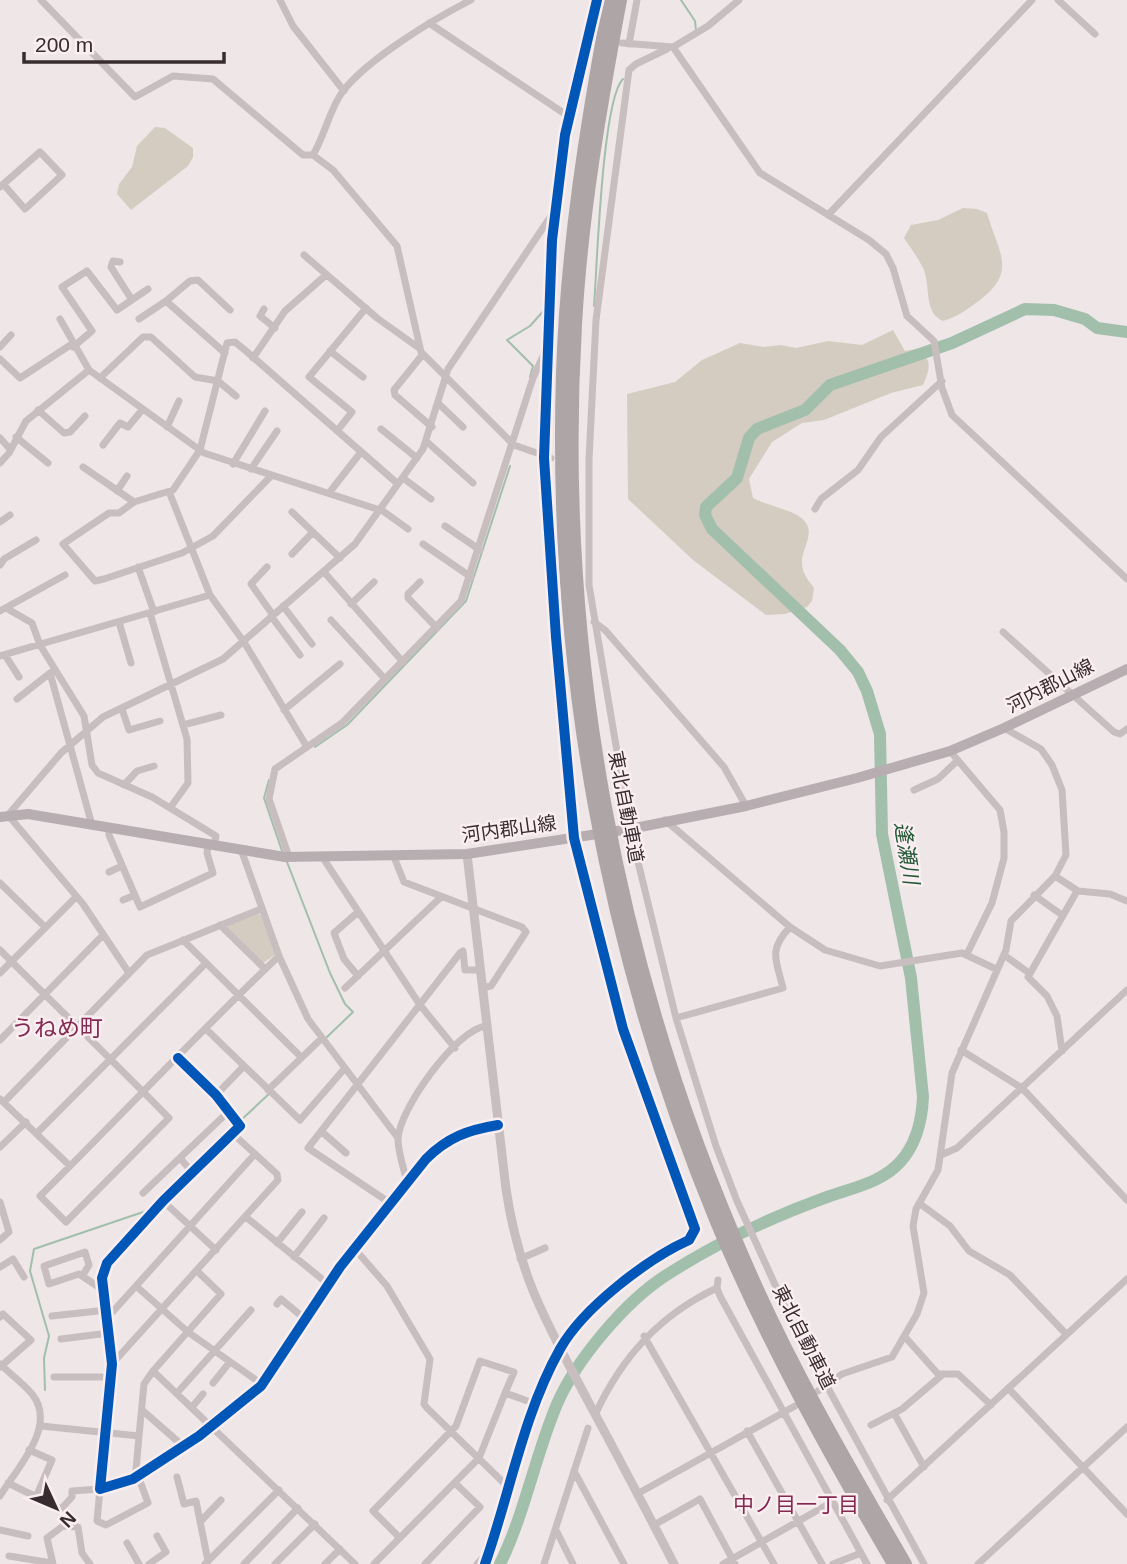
<svg xmlns="http://www.w3.org/2000/svg" width="1127" height="1564" font-family="Arial,'Noto Sans JP',sans-serif">
<rect width="100%" height="100%" fill="#eee6e7"/>
<path fill="#d5ccc1" d="M155 127 165 128 193 148V157L188 166 131 210 117 194 119 184 132 167 137 146Z
M963 208 977 209 987 213C998 252 1018 271 980 300 968 309 957 317 943 321 922 312 932 283 922 266 917 256 910 247 904 238L911 225 938 220Z
M893 330 905 351 917 349C933 359 930 369 923 385L891 393 824 420 802 423 772 442 749 479 753 498C766 505 791 510 800 517 819 531 801 547 802 563 802 573 808 580 814 588L812 601 807 607 785 614 766 615 693 560 628 499 627 394 675 382 702 360 740 343 764 347 781 345 796 348 828 341 862 345Z
M256 913 261 915 276 954 262 964 227 929V925Z"/>
<g fill="none" stroke-linecap="round" stroke-linejoin="round">
<path stroke="#a2bfac" stroke-width="2" d="M681 0 695 21 696 30
M594 306C597 269 602 99 623 79
M530 377 533 366 507 340 530 326 546 308
M315 747 347 725 466 601 510 466
M269 780 264 798 282 851
M287 862 330 973 345 1004 353 1012 327 1037
M239 1122 270 1093
M191 1169 235 1126
M176 1183 187 1173
M45 1390 44 1358 49 1336 30 1271 34 1249 149 1210 160 1200"/>
<path stroke="#a2bfac" stroke-width="12" d="M500 1564C525 1513 535 1456 557 1404 576 1360 625 1302 665 1276 714 1244 772 1217 827 1197 851 1188 882 1183 901 1161 916 1144 922 1119 923 1097L911 978 882 834 880 734 867 691 858 672 840 650 712 529 705 515 706 507 737 478 749 438 757 429 805 410 830 385 952 343 1025 309 1054 310 1085 319 1097 328 1127 332"/>
<path stroke="#c8bec0" stroke-width="7" d="M41 0 135 97 173 76 213 79 303 155H313L333 170 397 246 421 352 514 445 551 458
M280 0 293 26 344 91
M1058 0 1095 34
M429 23 568 116
M622 43 673 47 760 173 869 240 886 254 893 268 907 316 934 341 942 388 952 415 1127 579
M629 44 637 0
M673 47 708 26 739 0
M667 49 636 64 629 70 596 320 589 459V585L630 829 676 1018 716 1146 737 1201 791 1320 924 1564
M313 155C325 135 329 110 343 91 369 58 434 19 471 0
M0 187 40 152 62 175 25 209 4 185
M828 215 1032 0
M304 255 377 318 419 348
M120 262 113 261 111 267 132 300
M264 309 260 316 275 328
M60 319 89 370
M139 319 166 301
M0 347 11 335
M73 347 92 331 62 287 87 271 117 310 148 289
M330 351 363 377
M225 353 166 301 190 281 198 280 230 310
M423 354 394 390 395 395 432 427
M253 358 285 311 326 275
M0 359 20 378 72 344
M100 378 143 337H151L195 377 218 381 236 396
M439 404 463 427
M38 410 64 433 70 432 85 416
M167 427 179 401
M381 429 417 458
M337 431 352 412 309 377 366 308
M16 437 48 463
M0 438 10 449
M426 441 473 483
M103 445 120 423 128 427 142 410
M0 463 9 453 26 421 89 370 204 453 383 511 408 529
M233 464 265 411
M83 467 134 502
M251 469 277 431
M271 476 213 536 182 553 104 579 95 581 63 544 109 513H119L134 502 173 490 200 450 227 343 235 342 246 351 398 484
M403 478 431 499
M117 491 127 476
M329 493 361 452
M170 494 210 595 244 642 307 747
M815 509 821 499 858 470 881 437 942 381
M292 512 340 558
M0 522 10 515
M445 526 480 550
M423 544 471 577
M292 554 313 532
M0 565 4 559 36 540
M138 567 154 612
M267 567 251 584 273 615
M324 572 403 662
M420 582 408 594V598L437 628
M351 604 374 582
M283 606 312 644
M6 608 32 623 40 645 84 716 92 765 98 773 152 797 216 836 214 846
M0 611 65 575
M150 613 187 739 188 783 170 808
M271 616 300 655
M331 620 385 679
M119 622 131 663
M594 622 605 630 724 767 746 806
M1003 632 1114 732 1120 734 1127 729
M5 655 19 677
M0 656 210 595
M55 670 50 673 92 825
M17 699 50 673
M122 709 129 730 160 721
M284 710 340 664
M183 725 221 715
M950 751 1000 810 1004 832V858L992 903 967 954
M124 785 137 771 154 766
M914 790 938 779 956 762
M665 820 790 927 825 950 880 966 962 953 996 969
M109 828V835L140 907 213 873 207 853 208 845
M242 852 279 956 308 1019 398 1138
M289 857 269 799 275 769 342 723 461 601 533 378 549 343
M394 857 404 882 522 927 526 932 491 986 482 988
M323 858 420 1005 455 1048
M109 872 122 866
M1055 876 1078 891 1110 894 1127 901
M0 883 45 927
M1034 895 1062 915
M123 900 135 895
M220 925 265 969
M183 940 301 1057
M0 950C56 1006 113 1061 169 1118L66 1222 40 1196C120 1117 197 1034 279 956
M1004 955 1029 973
M0 973 76 897
M129 973 83 904 8 815 61 753 103 717 223 659 355 544 423 449 448 369 555 210
M358 976 344 959 334 933 358 912
M345 988 441 897
M676 1018 783 988C776 960 768 950 790 927
M206 1029 300 1120 345 1068
M0 1040 103 935
M961 1050 1022 1088 1127 1200
M1062 1051 1057 1016 1047 996 1028 977 1077 891
M178 1058 216 1095 240 1126 163 1201 107 1263 102 1278 112 1364 100 1489 133 1479 199 1436 261 1386 340 1267 426 1159C448 1137 468 1130 498 1125
M268 1090 322 1038
M216 1095 244 1066
M0 1099 70 1166
M4 1102 147 955 261 909
M321 1131 346 1153
M37 1133 206 963
M0 1147 26 1122
M941 1155 957 1148 1127 990
M180 1158 192 1172
M407 1182C404 1169 398 1153 398 1139 399 1109 457 1029 486 1026
M143 1193 229 1111
M163 1201 216 1250
M0 1202 9 1232 0 1240
M390 1203 308 1148 460 953 463 951 465 970H479
M919 1203 950 1226 969 1251 1010 1275 1066 1334
M246 1217 328 1284
M277 1243 302 1212
M354 1248 387 1286 430 1359 424 1404 427 1408 510 1489
M294 1257 324 1218
M520 1259 545 1248
M0 1267 13 1259 24 1277
M197 1271 221 1294 153 1371 355 1564
M83 1275 89 1265 85 1252 44 1266 49 1284 79 1274 97 1286 103 1285
M718 1280 717 1288 720 1296 867 1564
M136 1286 188 1332 263 1385
M277 1304 281 1299 305 1319
M52 1316 107 1310
M0 1317 3 1314 31 1340 0 1367
M108 1317 255 1154
M644 1336 774 1564
M906 1338 938 1374H958L991 1405
M61 1339 109 1333
M0 1364C10 1374 23 1383 32 1394 58 1426 17 1468 0 1496
M112 1364 278 1180 277 1174 232 1133
M54 1377H111
M213 1383 229 1363
M1008 1388 1127 1514
M818 1391 842 1374 892 1357 917 1314 924 1293 913 1226 916 1209 938 1170 952 1073 1006 950 1011 921 1055 876 1066 855 1062 790 1052 765 1041 749 1004 728
M177 1393 251 1310
M192 1407 203 1394
M142 1410 183 1446
M894 1413 924 1467
M595 1415C621 1358 659 1315 717 1288
M871 1425 902 1409 941 1376
M41 1426 139 1436 144 1384 153 1371
M747 1431 822 1564
M29 1450 52 1460 36 1497
M574 1471 624 1564
M177 1477 184 1504 196 1501 208 1561
M8 1483 61 1509 72 1497V1491L100 1489 97 1521 106 1525 148 1503 136 1470 139 1436
M637 1494 795 1406
M887 1500 1127 1279
M200 1522 221 1500
M654 1525 700 1499 735 1564
M0 1530 28 1536
M556 1530 573 1564
M400 1538 373 1511 456 1426 480 1361 514 1372 505 1393 536 1404
M127 1543 139 1564
M9 1556 52 1563
M53 1564 47 1538 63 1526 78 1527 82 1553 90 1564
M149 1564 166 1552 157 1536
M205 1564 279 1490
M244 1564 298 1508
M275 1564 315 1524
M325 1564 340 1549
M374 1564 479 1458 505 1393
M425 1564 480 1507 455 1483
M477 1564 486 1554
M485 1564C510 1493 523 1415 560 1349 583 1308 647 1259 689 1240L695 1229 623 1029 574 838 556 637 544 458 552 240 565 135 597 0
M544 1564 588 1428
M723 1564 832 1502
M833 1564 861 1553
M978 1564 1127 1427"/>
<path stroke="#c8bec0" stroke-width="9" d="M467 854 506 1189C519 1278 548 1325 589 1403 618 1456 646 1510 674 1564"/>
<path stroke="#b8aeb1" stroke-width="10" d="M0 817 28 814 285 857 467 854 630 829 746 806 857 778 950 751 1004 728 1127 669"/>
<path stroke="#ada5a6" stroke-width="12" d="M609 0C586 123 566 248 562 374 553 664 605 953 716 1222 765 1340 828 1453 893 1564
M621 0C601 107 582 215 576 325 557 648 617 971 748 1267 793 1370 850 1467 906 1564"/>
<g stroke="#faeef0" stroke-width="15">
<path id="cycleway" d="M178 1058 216 1095 240 1126 163 1201 107 1263 102 1278 112 1364 100 1489 133 1479 199 1436 261 1386 340 1267 426 1159C448 1137 468 1130 498 1125
M485 1564C510 1493 523 1415 560 1349 583 1308 647 1259 689 1240L695 1229 623 1029 574 838 556 637 544 458 552 240 565 135 597 0"/>
</g>
<use href="#cycleway" stroke="#0057b8" stroke-width="10"/>
</g>
<g text-anchor="middle" dominant-baseline="central" stroke-width="5" stroke-linejoin="round" paint-order="stroke">
<g font-size="19" fill="#392c31" stroke="#faeef0">
<text transform="translate(1050 686) rotate(-27)">河内郡山線</text>
<text transform="translate(626 807) rotate(79)">東北自動車道</text>
<text transform="translate(509 829) rotate(-8)">河内郡山線</text>
<text transform="translate(804 1337) rotate(63)">東北自動車道</text>
</g>
<g font-size="21" font-style="italic" fill="#235938" stroke="#faeef0">
<text transform="translate(907 853) rotate(81)">逢瀬川</text>
</g>
<g font-size="21" fill="#842952" stroke="#faeef0">
<text x="796" y="1504">中ノ目一丁目</text>
</g>
<g font-size="23" fill="#842952" stroke="#faeef0">
<text x="57" y="1028">うねめ町</text>
</g>
</g>
<g transform="translate(56 1508) rotate(134)" stroke="#faeef0" stroke-width="5" paint-order="stroke">
<path d="M0-5L12 26L0 18L-12 26Z" fill="#392c31"/>
<text y="-10" font-size="19" font-weight="bold" text-anchor="middle" fill="#392c31">N</text>
</g>
<path d="M24 52v10h200v-10" fill="none" stroke="#392c31" stroke-width="3.5"/>
<text x="35" y="52" font-size="21" fill="#392c31" stroke="#faeef0" stroke-width="5" paint-order="stroke">200 m</text>
</svg>
